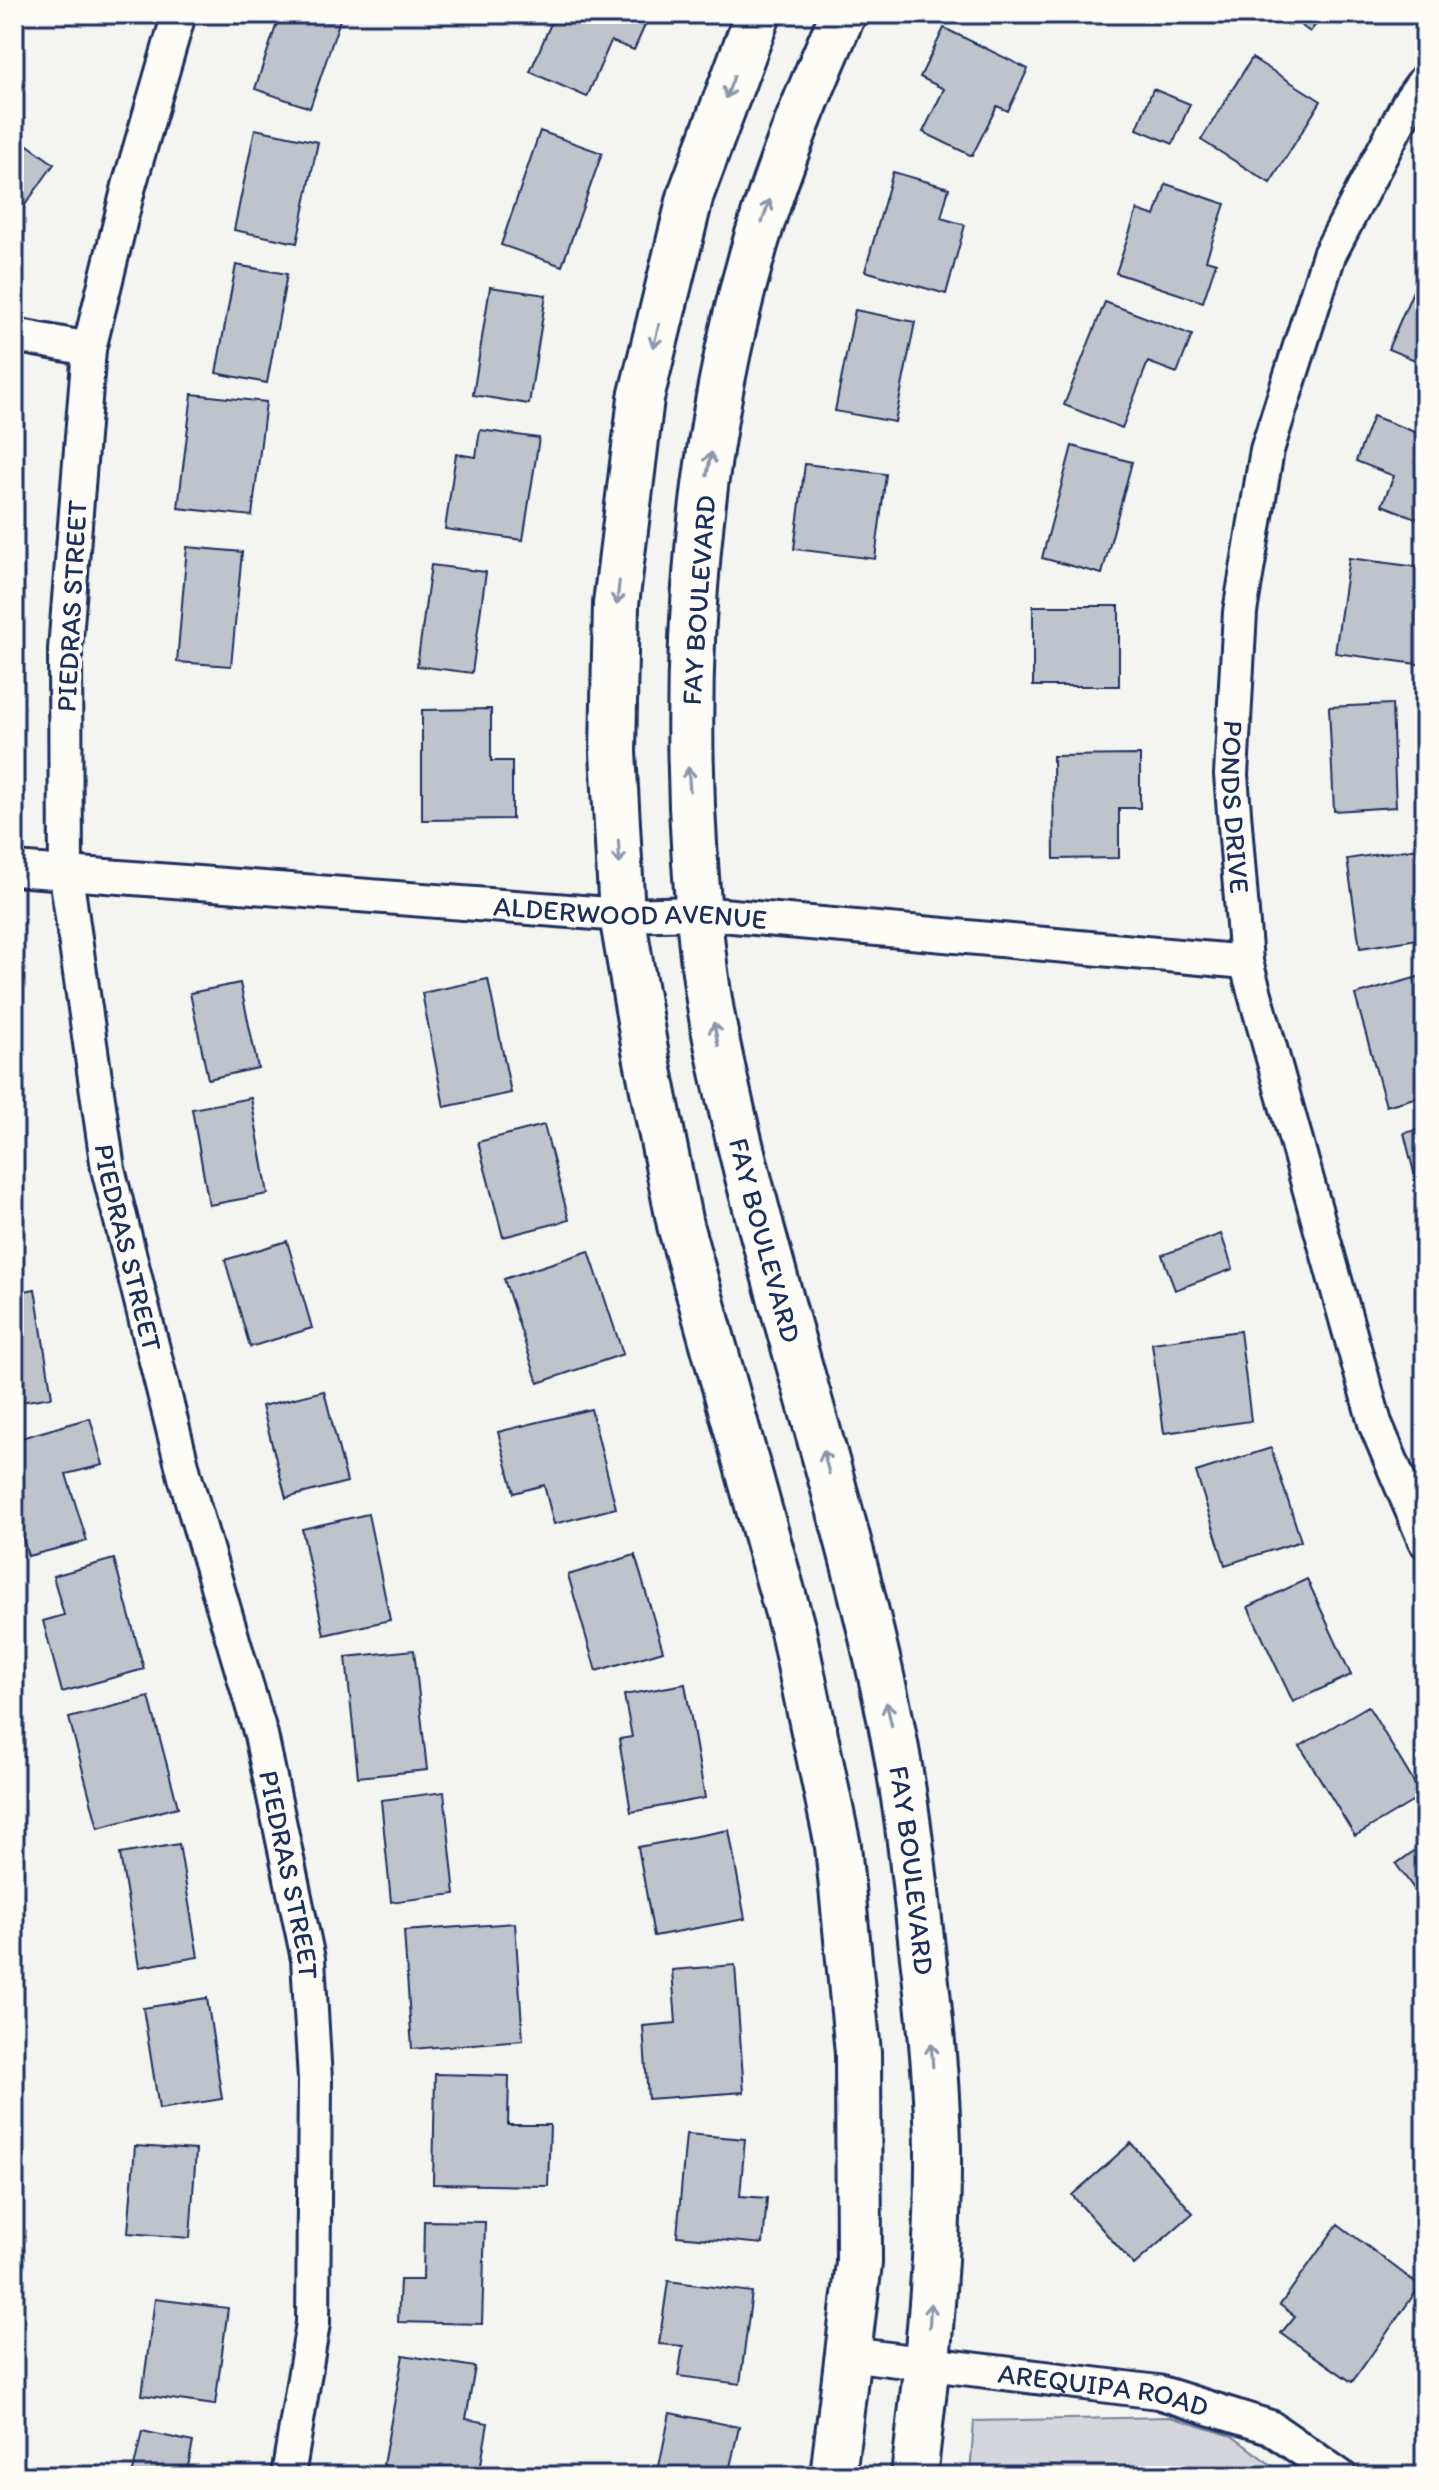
<svg xmlns="http://www.w3.org/2000/svg" width="1439" height="2490" font-family="Itim,sans-serif">
<rect width="100%" height="100%" fill="#f4f4f1"/>
<filter id="ink" filterUnits="userSpaceOnUse"><feTurbulence type="fractalNoise" baseFrequency=".0125" numOctaves="2"/><feDisplacementMap in="SourceGraphic" scale="16" xChannelSelector="R" yChannelSelector="G"/><feConvolveMatrix kernelMatrix="1 2 1 2 8 2 1 2 1" color-interpolation-filters="sRGB"/></filter>
<g filter="url(#ink)">
<path fill="#d4d6db" stroke="#78829c" stroke-width="2" d="M1170 2417 1232 2436 1286 2476H970L974 2421Z"/>
<path fill="#bfc3cc" stroke="#1b2f5e" stroke-width="2" d="M280 14H342L310 108 255 89Z
M555 14H624L646 23 634 50 611 41 587 97 530 72Z
M1285 14H1324L1310 32Z
M944 28 1028 69 1008 111 997 106 972 156 923 132 944 89 920 77Z
M1252 58 1321 101 1270 183 1201 140Z
M1153 89 1190 104 1173 144 1137 129Z
M255 129 318 142 297 243 234 230Z
M540 131 602 153 562 266 501 245Z
M14 135 54 164 23 208 14 202Z
M893 172 949 188 941 218 965 225 946 294 865 271Z
M1166 184 1225 204 1206 260 1216 263 1203 302 1116 273 1137 210 1155 216Z
M1425 263V364L1388 349Z
M236 265 287 274 267 383 216 373Z
M490 287 546 295 529 404 473 395Z
M1105 302 1192 335 1177 373 1148 362 1122 428 1064 405Z
M855 310 915 322 895 422 835 411Z
M192 394 266 402 252 516 178 508Z
M1373 416 1425 436 1423 521 1382 505 1394 476 1356 461Z
M480 430 539 438 523 540 445 529 456 454 476 457Z
M1072 446 1132 462 1102 574 1042 558Z
M805 464 886 474 875 559 794 549Z
M187 547 242 552 231 666 177 662Z
M1349 558 1425 568V665L1335 653Z
M431 565 486 572 472 673 417 666Z
M1033 606H1119V686H1033Z
M1392 704 1396 807 1334 811 1329 707Z
M491 709V761H512V819L422 820V710Z
M1140 755V808H1119V858L1054 859 1053 756Z
M1425 847V938L1360 948 1347 859Z
M1425 975V1095L1386 1106 1355 995Z
M488 979 511 1093 444 1107 422 993Z
M240 983 258 1068 208 1079 190 993Z
M251 1098 268 1194 209 1205 192 1109Z
M544 1125 569 1220 503 1237 478 1142Z
M1425 1128V1216L1404 1133Z
M14 1223 20 1255 14 1256Z
M1221 1234 1233 1269 1175 1290 1162 1255Z
M287 1241 312 1328 250 1347 225 1260Z
M589 1251 623 1354 538 1383 504 1279Z
M35 1289 52 1397 14 1403V1293Z
M1240 1331 1251 1421 1164 1433 1152 1343Z
M324 1391 347 1482 286 1498 262 1406Z
M591 1409 616 1508 554 1524 544 1485 514 1493 498 1432Z
M90 1418 103 1465 66 1474 87 1541 28 1556 14 1507V1440Z
M1271 1448 1301 1541 1225 1565 1196 1472Z
M368 1514 390 1620 324 1635 302 1529Z
M635 1555 663 1651 596 1671 568 1575Z
M114 1559 144 1669 62 1692 43 1621 64 1615 53 1576Z
M1307 1579 1351 1675 1293 1702 1248 1607Z
M414 1650 427 1770 358 1777 346 1657Z
M685 1684 705 1798 631 1812 619 1739 632 1737 624 1695Z
M149 1697 178 1807 98 1828 69 1718Z
M1368 1706 1422 1796 1355 1836 1300 1746Z
M444 1792 455 1894 391 1902 381 1800Z
M729 1830 745 1919 654 1936 638 1847Z
M1425 1843V1904L1396 1864Z
M179 1844 198 1957 139 1967 120 1854Z
M515 1923 523 2040 412 2049 404 1931Z
M735 1965 744 2092 648 2099 643 2026 676 2023 672 1970Z
M207 1998 222 2099 159 2109 143 2008Z
M435 2074 509 2076 508 2125H550L548 2186 433 2184Z
M686 2134 745 2139 740 2196 767 2198 763 2244 677 2236Z
M1131 2143 1193 2213 1134 2265 1072 2195Z
M135 2146 196 2150 190 2238 128 2233Z
M424 2221 485 2222 482 2324 398 2322 400 2280H423Z
M1338 2224 1420 2286 1352 2382 1281 2333 1295 2316 1280 2305Z
M668 2281 752 2292 740 2384 678 2376 683 2346 659 2344Z
M155 2299 228 2308 215 2405 142 2395Z
M403 2355 475 2367 466 2419 488 2423 479 2476H445L383 2465Z
M670 2413 739 2427 728 2476H657Z
M142 2431 193 2442 186 2476H132Z"/>
<g fill="none" stroke-linecap="round" stroke-linejoin="round">
<g stroke="#1b2f5e" stroke-width="38">
<g id="minor">
<path id="s1" d="M179 14 129 186 89 349 65 650 66 875 108 1169 185 1477 261 1735 308 1959 315 2080 313 2323 288 2476"/>
<path id="s2" d="M1425 80 1409 102 1329 255 1267 450 1240 612 1231 775 1246 962 1375 1423 1425 1541"/>
<path d="M14 335 89 349"/>
<path id="s3" d="M14 869 622 915 699 913 1246 962"/>
<path id="s4" d="M848 2354 1158 2392 1270 2427 1340 2476"/>
</g>
</g>
<g stroke="#1b2f5e" stroke-width="50">
<g id="secondary">
<path d="M758 14 691 194 641 398 616 604 613 752 622 915 645 1050 680 1225 793 1631 838 1846 858 2053 859 2263 833 2476"/>
<path id="s5" d="M843 14C811 87 780 161 757 238 697 439 681 654 695 862 699 921 704 981 716 1038 763 1269 844 1491 891 1723 906 1797 914 1872 922 1948 930 2014 937 2082 938 2149 939 2258 927 2368 914 2476"/>
</g>
</g>
<use href="#minor" stroke="#fdfcf7" stroke-width="32"/>
<use href="#secondary" stroke="#fdfcf7" stroke-width="44"/>
</g>
<defs><path id="oneway-shaft" d="M-6 0H5M1.5-3L5.5 0L1.5 3" fill="none" stroke-width="1.6" stroke-linecap="round" stroke-linejoin="round" transform="scale(2)"/></defs>
<g stroke="#8c96aa">
<use href="#oneway-shaft" transform="translate(730 87) rotate(110)"/>
<use href="#oneway-shaft" transform="translate(766 211) rotate(-71)"/>
<use href="#oneway-shaft" transform="translate(656 336) rotate(104)"/>
<use href="#oneway-shaft" transform="translate(709 464) rotate(-80)"/>
<use href="#oneway-shaft" transform="translate(618 593) rotate(96)"/>
<use href="#oneway-shaft" transform="translate(689 779) rotate(-94)"/>
<use href="#oneway-shaft" transform="translate(619 852) rotate(87)"/>
<use href="#oneway-shaft" transform="translate(716 1034) rotate(-101)"/>
<use href="#oneway-shaft" transform="translate(826 1462) rotate(-105)"/>
<use href="#oneway-shaft" transform="translate(889 1714) rotate(-103)"/>
<use href="#oneway-shaft" transform="translate(932 2055) rotate(-94)"/>
<use href="#oneway-shaft" transform="translate(930 2315) rotate(-87)"/>
</g>
</g>
<g text-anchor="middle" dominant-baseline="central" stroke-width="8" stroke-linejoin="round" paint-order="stroke">
<g font-size="28" fill="#1b2f5e" stroke="#fdfcf7">
<text transform="translate(698 600) rotate(-86)">FAY BOULEVARD</text>
<text transform="translate(71 606) rotate(-87)">PIEDRAS STREET</text>
<text stroke="none"><textPath href="#s2" startOffset="764">PONDS DRIVE</textPath></text>
<text stroke="none"><textPath href="#s3" startOffset="618">ALDERWOOD AVENUE</textPath></text>
<text stroke="none"><textPath href="#s5" startOffset="1256">FAY BOULEVARD</textPath></text>
<text stroke="none"><textPath href="#s1" startOffset="1252">PIEDRAS STREET</textPath></text>
<text stroke="none"><textPath href="#s5" startOffset="1904">FAY BOULEVARD</textPath></text>
<text stroke="none"><textPath href="#s1" startOffset="1900">PIEDRAS STREET</textPath></text>
<text stroke="none"><textPath href="#s4" startOffset="258">AREQUIPA ROAD</textPath></text>
</g>
</g>
<rect width="1439" height="2490" fill="none" stroke="#fdfcf7" stroke-width="48"/>
<rect x="24" y="24" width="1391" height="2442" fill="none" stroke="#1b2f5e" stroke-width="3" filter="url(#ink)"/>
</svg>
